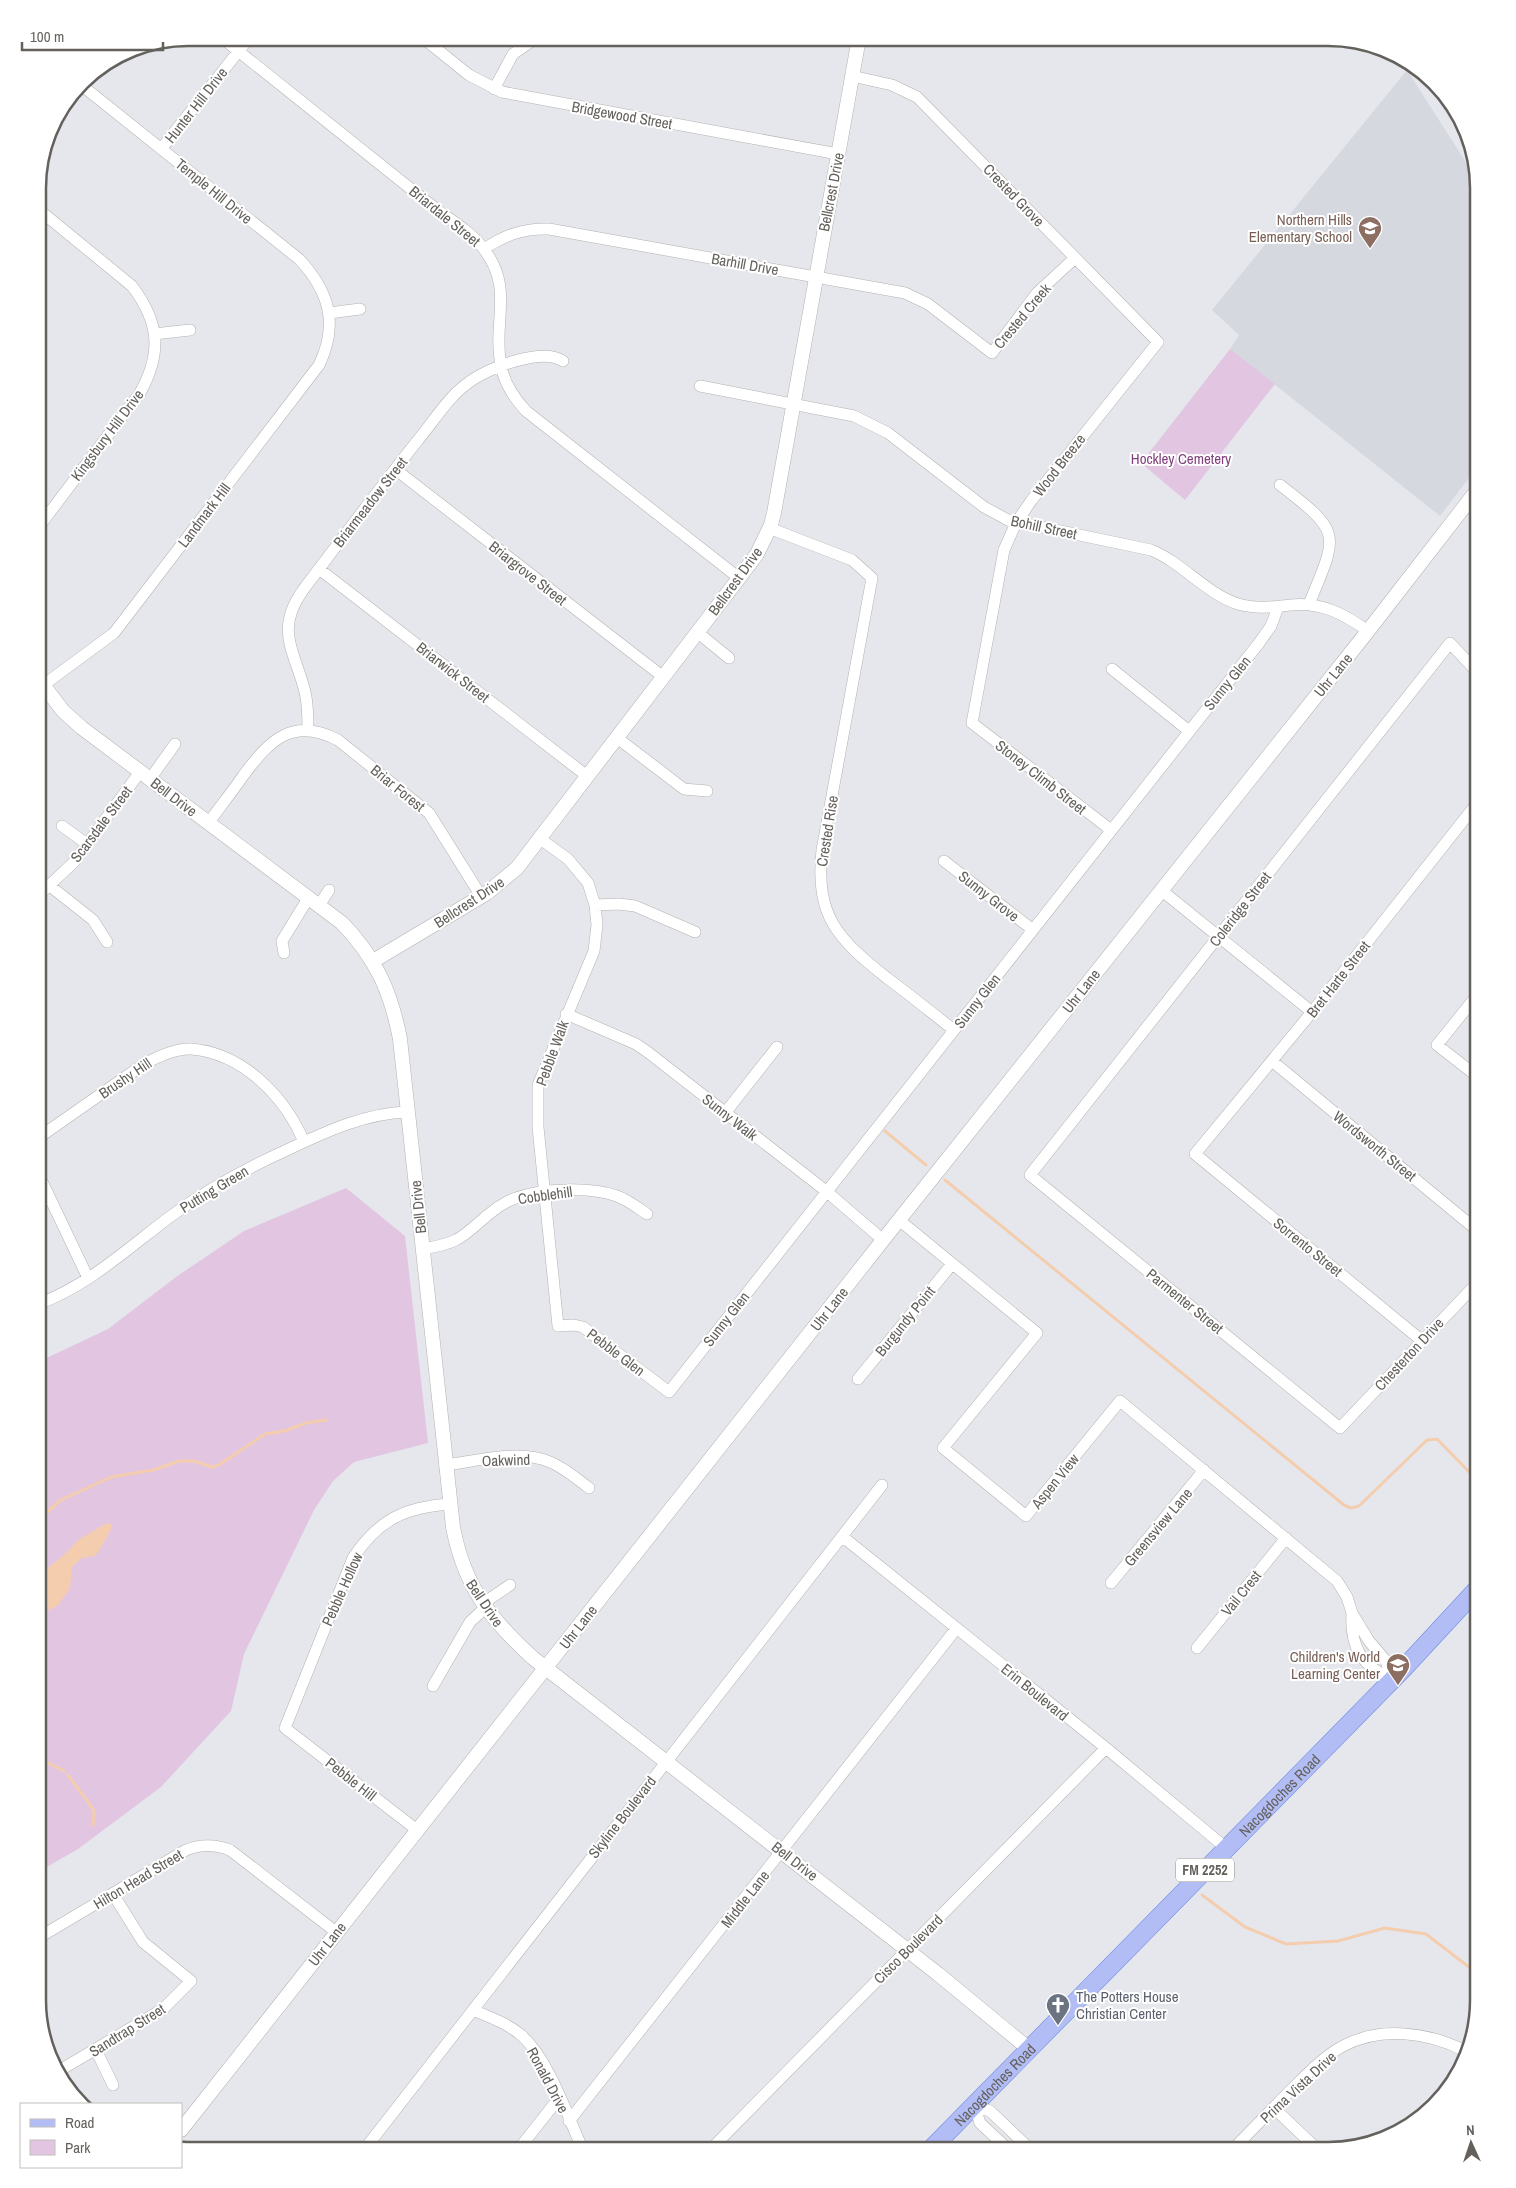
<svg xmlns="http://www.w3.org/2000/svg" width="1516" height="2188" font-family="'Archivo Narrow',sans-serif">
<rect width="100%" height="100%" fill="#e5e7ed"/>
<path fill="#d6d8e0" d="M1407 70 1476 178 1478 189V466L1440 516 1230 349 1239 335 1212 310Z"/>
<path fill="#e2c5e1" d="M1230 349 1275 384 1185 500 1141 463Z
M346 1188 405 1236 428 1443 354 1462 333 1481 314 1510 244 1654 231 1711 161 1787 78 1849 38 1872V1362L108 1329 176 1277 244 1231Z"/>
<path fill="#f4cdae" d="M107 1523 112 1525 111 1529 98 1553 94 1556 82 1558 72 1567 70 1588 58 1605 38 1616V1576L65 1554 78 1540Z"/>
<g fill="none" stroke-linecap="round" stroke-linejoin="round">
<path stroke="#f4cdae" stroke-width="3" d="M885 1131 926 1165
M945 1180 1344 1505 1351 1508 1359 1506 1427 1440 1437 1439 1478 1481
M38 1520 61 1500 111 1477 153 1470 179 1461H194L212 1467 219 1465 265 1434 284 1431 306 1423 326 1420
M38 1758 64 1771
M68 1775 91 1806 94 1812 93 1825
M1202 1895 1245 1927 1286 1944 1338 1941 1385 1928 1426 1934 1478 1974"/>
<g stroke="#b3b2ae" stroke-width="12">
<path id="minor" d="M222 38 436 209C452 221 471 232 483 248 515 288 492 323 501 365 504 384 514 398 526 411L739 578
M423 38 469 75 502 92 838 154
M852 76 892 85 917 97 1158 342 1031 501 1016 523 1004 550 972 723 1111 830
M494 89 513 54 536 38
M161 149 249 38
M484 249C505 235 524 228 549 229L905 293 928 304 992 353 1037 293 1075 258
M329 313 360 309
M154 334 190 330
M700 386 854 416 888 433 984 507 1008 520 1151 550C1183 563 1205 593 1238 604 1256 609 1273 607 1291 605 1322 602 1344 614 1368 631
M395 469 662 676
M1280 485C1343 533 1338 534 1309 604
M38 528 140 393C162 353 160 323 132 286L38 209
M769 528 852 560 872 578 822 850C815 917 838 939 887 978 910 995 932 1013 954 1030
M319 569 587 776
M697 632 729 658
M1112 669 1189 731
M38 689 114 633 319 365C339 324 329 291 299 259L80 84
M308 730C308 717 308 704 305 692 295 651 274 631 303 590 341 540 379 489 418 440 434 421 448 397 468 383 487 368 542 347 563 361
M616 737 684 789 707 791
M150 779 175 744
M209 822C220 807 232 792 243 776 269 741 292 716 338 740L429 813 481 896
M62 826 87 844
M539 838 568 859 588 883 595 905 597 925 594 951 538 1085V1127L558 1326 574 1325 583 1327 669 1392 1259 643 1271 626 1278 607
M944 861 1033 930
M50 886 93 920 107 942
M1161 890 1312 1012
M38 896 74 862 140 772
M320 904 329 890
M595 905 619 904 635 906 695 932
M284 953 282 941 309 897
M566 1014 636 1044 649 1053 826 1191 883 1240
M1272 1061 1478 1231
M1478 1077 1437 1045 1478 994
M725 1113 777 1047
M38 1138 144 1064C157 1057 176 1048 191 1049 243 1053 285 1097 304 1142
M38 1173 88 1278
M899 1220 1037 1333 943 1448 1026 1516 1120 1401 1337 1581 1347 1597 1352 1613 1369 1641 1386 1661 1392 1679
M423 1249C434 1247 446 1245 456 1240 473 1231 486 1213 505 1203 531 1188 589 1186 617 1196 628 1200 638 1208 647 1214
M1478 1282 1340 1428 1030 1175 1450 643 1478 673
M38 1304C88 1286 128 1248 171 1216 208 1189 247 1168 289 1149 327 1131 366 1113 408 1112
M1421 1340 1195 1154 1312 1012 1478 802
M858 1379 952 1264
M445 1465C478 1461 518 1449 550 1462 565 1468 577 1479 589 1488
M843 1537 1106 1748 1226 1848
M1111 1583 1204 1470
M482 1604 510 1585
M1352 1613C1350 1646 1361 1666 1392 1679
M1197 1648 1286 1538
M433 1686 470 1622 485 1608
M417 1830 285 1728 353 1558C378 1520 405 1507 450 1504
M38 1938 186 1850C201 1844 214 1844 230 1850L336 1932
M473 2010C489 2017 507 2023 521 2035 548 2058 568 2117 583 2150
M96 2050 113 2085
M57 2072 163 2009 191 1981 143 1942 113 1894
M974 2105 990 2111 1031 2150
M974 2105 980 2123 1009 2150
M1274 2108 1318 2150
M569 2121 956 1629
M364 2150 882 1485
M518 2150 559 2098
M710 2150 1106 1748
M1232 2150C1252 2130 1271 2110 1291 2090 1307 2074 1323 2057 1343 2046 1381 2026 1428 2032 1465 2051"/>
</g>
<g stroke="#b3b2ae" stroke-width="15">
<path id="tertiary" d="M1451 106 1460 119
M38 678 63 711 82 728 342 923C376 958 391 992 400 1039L453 1527C464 1586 490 1619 533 1658L938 1974 1029 2049
M373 961 487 893 517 868 739 578 757 554 771 525 774 513 859 38
M181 2130 883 1240 1368 631 1478 489"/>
</g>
<g stroke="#6b8be0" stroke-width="19">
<g id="primary">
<path id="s1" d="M930 2150 1404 1668 1478 1588"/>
</g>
</g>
<use href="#minor" stroke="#fff" stroke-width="11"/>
<use href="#tertiary" stroke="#fff" stroke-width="14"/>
<use href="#primary" stroke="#b2bdf5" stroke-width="18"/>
</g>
<defs>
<g id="school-pin" transform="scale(1.25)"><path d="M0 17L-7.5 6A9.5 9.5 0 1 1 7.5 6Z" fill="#8d6e63" stroke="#fff"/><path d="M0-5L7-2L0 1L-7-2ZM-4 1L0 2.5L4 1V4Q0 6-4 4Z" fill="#fff"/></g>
<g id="church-pin" transform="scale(1.25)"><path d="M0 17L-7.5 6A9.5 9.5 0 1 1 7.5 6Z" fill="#6b7280" stroke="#fff"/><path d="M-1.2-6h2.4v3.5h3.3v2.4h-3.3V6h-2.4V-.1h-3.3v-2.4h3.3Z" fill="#fff"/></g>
</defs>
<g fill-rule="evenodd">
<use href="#school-pin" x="1370" y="228"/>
<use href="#school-pin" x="1398" y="1665"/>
<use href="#church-pin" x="1058" y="2005"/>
</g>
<g text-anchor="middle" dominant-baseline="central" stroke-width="4" stroke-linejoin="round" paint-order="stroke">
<rect fill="#fff" stroke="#92908e" stroke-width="1" x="1176" y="1858.5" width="58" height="23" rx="4"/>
<g font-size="14" font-weight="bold" fill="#64615d">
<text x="1205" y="1870">FM 2252</text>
</g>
<g font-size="15" fill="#64615d" stroke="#fff">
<text transform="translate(196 105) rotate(-52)">Hunter Hill Drive</text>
<text transform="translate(622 115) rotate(10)">Bridgewood Street</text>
<text transform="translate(214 191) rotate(39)">Temple Hill Drive</text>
<text transform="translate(831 192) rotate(-79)">Bellcrest Drive</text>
<text transform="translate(1014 195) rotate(46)">Crested Grove</text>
<text transform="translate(445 216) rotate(39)">Briardale Street</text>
<text transform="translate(745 264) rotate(10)">Barhill Drive</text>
<text transform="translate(1022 316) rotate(-50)">Crested Creek</text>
<text transform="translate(107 435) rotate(-53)">Kingsbury Hill Drive</text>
<text transform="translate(1059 465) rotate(-52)">Wood Breeze</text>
<text transform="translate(370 502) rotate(-52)">Briarmeadow Street</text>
<text transform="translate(204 515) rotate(-53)">Landmark Hill</text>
<text transform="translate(1044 527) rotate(12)">Bohill Street</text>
<text transform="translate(528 573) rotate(38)">Briargrove Street</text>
<text transform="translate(735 581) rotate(-54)">Bellcrest Drive</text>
<text transform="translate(453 672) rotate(38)">Briarwick Street</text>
<text transform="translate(1333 675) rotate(-51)">Uhr Lane</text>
<text transform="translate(1227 683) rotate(-51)">Sunny Glen</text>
<text transform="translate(1041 777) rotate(38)">Stoney Climb Street</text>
<text transform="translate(398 788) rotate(39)">Briar Forest</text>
<text transform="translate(174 797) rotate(37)">Bell Drive</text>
<text transform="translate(101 824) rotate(-53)">Scarsdale Street</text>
<text transform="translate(827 831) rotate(-81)">Crested Rise</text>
<text transform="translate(989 896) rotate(38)">Sunny Grove</text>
<text transform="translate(469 902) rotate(-33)">Bellcrest Drive</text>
<text transform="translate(1240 909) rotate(-52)">Coleridge Street</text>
<text transform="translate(1338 979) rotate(-52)">Bret Harte Street</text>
<text transform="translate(1081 991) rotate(-52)">Uhr Lane</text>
<text transform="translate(977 1001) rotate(-52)">Sunny Glen</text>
<text transform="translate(552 1053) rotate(-70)">Pebble Walk</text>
<text transform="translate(125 1078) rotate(-34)">Brushy Hill</text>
<text transform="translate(730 1117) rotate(38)">Sunny Walk</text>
<text transform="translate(1375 1146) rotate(39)">Wordsworth Street</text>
<text transform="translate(214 1189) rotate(-31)">Putting Green</text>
<text transform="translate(545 1195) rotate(-8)">Cobblehill</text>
<text transform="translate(418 1207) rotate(-96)">Bell Drive</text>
<text transform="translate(1308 1247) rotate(39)">Sorrento Street</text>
<text transform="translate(1185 1301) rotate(39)">Parmenter Street</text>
<text transform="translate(829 1309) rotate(-52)">Uhr Lane</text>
<text transform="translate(726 1319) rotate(-52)">Sunny Glen</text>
<text transform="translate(905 1321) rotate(-51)">Burgundy Point</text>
<text transform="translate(616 1352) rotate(37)">Pebble Glen</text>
<text transform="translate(1409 1354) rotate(-47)">Chesterton Drive</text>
<text transform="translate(506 1460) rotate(-2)">Oakwind</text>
<text transform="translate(1055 1481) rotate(-51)">Aspen View</text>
<text transform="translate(1158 1527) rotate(-50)">Greensview Lane</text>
<text transform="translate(342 1589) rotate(-66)">Pebble Hollow</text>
<text transform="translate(1241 1593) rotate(-51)">Vail Crest</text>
<text transform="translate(485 1603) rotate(56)">Bell Drive</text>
<text transform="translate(578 1627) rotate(-52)">Uhr Lane</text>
<text transform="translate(1035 1692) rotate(39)">Erin Boulevard</text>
<text transform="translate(351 1779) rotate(38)">Pebble Hill</text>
<text stroke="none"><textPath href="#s1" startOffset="498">Nacogdoches Road</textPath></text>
<text transform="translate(622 1817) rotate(-52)">Skyline Boulevard</text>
<text transform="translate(795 1861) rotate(38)">Bell Drive</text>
<text transform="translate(138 1879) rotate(-31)">Hilton Head Street</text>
<text transform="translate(745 1899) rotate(-52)">Middle Lane</text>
<text transform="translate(327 1944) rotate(-52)">Uhr Lane</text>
<text transform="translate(908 1949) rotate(-45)">Cisco Boulevard</text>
<text transform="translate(127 2030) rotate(-32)">Sandtrap Street</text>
<text transform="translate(548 2080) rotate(62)">Ronald Drive</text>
<text stroke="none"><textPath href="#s1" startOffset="92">Nacogdoches Road</textPath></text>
<text transform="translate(1298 2087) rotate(-43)">Prima Vista Drive</text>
</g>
<g font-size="15" fill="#785e54" stroke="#fff" text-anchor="end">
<text x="1352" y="219">Northern Hills<tspan x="1352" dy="17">Elementary School</tspan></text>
<text x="1380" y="1656">Children's World<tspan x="1380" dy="17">Learning Center</tspan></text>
</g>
<g font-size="15" fill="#80407c" stroke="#fff">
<text x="1181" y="458">Hockley Cemetery</text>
</g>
<g font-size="15" fill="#5b616d" stroke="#fff" text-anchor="start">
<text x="1076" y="1996">The Potters House<tspan x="1076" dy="17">Christian Center</tspan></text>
</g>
</g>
<path d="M0 0H1516V2188H0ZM188 46H1328A142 142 0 0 1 1470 188V2000A142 142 0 0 1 1328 2142H188A142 142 0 0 1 46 2000V188A142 142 0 0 1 188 46Z" fill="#fff" fill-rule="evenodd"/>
<path fill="none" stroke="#64615d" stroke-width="2.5" d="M188 46H1328A142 142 0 0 1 1470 188V2000A142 142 0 0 1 1328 2142H188A142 142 0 0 1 46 2000V188A142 142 0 0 1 188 46Z"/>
<rect x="20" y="2103" width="162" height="65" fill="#ffffff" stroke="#c1c0be"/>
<rect x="30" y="2119" width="25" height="8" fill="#b2bdf5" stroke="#c1c0be"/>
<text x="65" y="2128" font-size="15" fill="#64615d">Road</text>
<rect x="30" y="2140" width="25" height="15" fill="#e2c5e1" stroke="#c1c0be"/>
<text x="65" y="2153" font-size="15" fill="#64615d">Park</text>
<g transform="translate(1471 2143) rotate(357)" stroke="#ffffff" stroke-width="4" paint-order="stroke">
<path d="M0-4L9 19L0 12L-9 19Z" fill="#64615d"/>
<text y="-8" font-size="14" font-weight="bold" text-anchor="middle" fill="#64615d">N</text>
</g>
<path d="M22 42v8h141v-8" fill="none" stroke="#64615d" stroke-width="2.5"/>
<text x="30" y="42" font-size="15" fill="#64615d" stroke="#ffffff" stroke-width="4" paint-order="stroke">100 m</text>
</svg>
